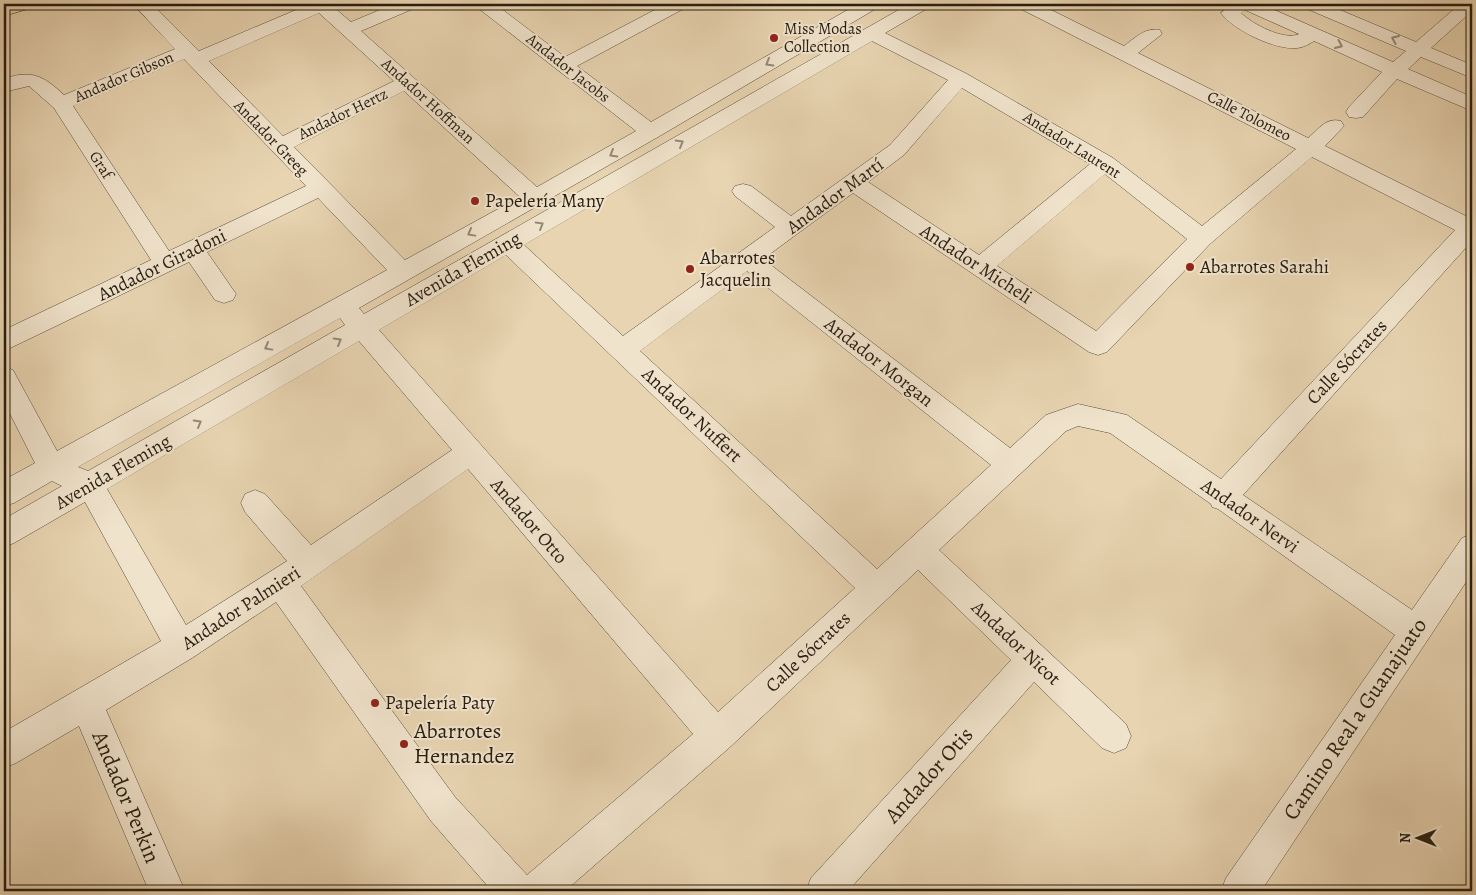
<svg xmlns="http://www.w3.org/2000/svg" width="1476" height="895" font-family="Alegreya,serif">
<rect width="100%" height="100%" fill="#e8d4b1"/>
<filter id="stains"><feTurbulence type="fractalNoise" baseFrequency=".004" numOctaves="4"/><feColorMatrix values="0 0 0 0 .2 0 0 0 0 .09 0 0 0 0 .02 0 0 0 .5 -.17"/></filter>
<radialGradient id="worn" r=".72"><stop offset=".6" stop-color="#630" stop-opacity="0"/><stop offset="1" stop-color="#630" stop-opacity=".3"/></radialGradient>
<g fill="none" stroke-linecap="round" stroke-linejoin="round">
<g stroke="#564a39" stroke-width="1">
<path id="minor" d="M133 4H152L199 51 310 4H330L351 22 394 4H418L415 8 361 31 537 187 636 131 478 8 475 4H495L565 57 666 4H688L685 8 577 66 651 122 858 4H880L877 8 658 137 359 308 364 314 909 4H931L928 8 885 33 967 74 1113 158 1202 226 1296 149 1019 8 1016 4H1039L1124 46C1135 38 1145 27 1160 30L1162 34 1138 53 1308 138C1319 129 1326 117 1341 121L1344 126 1325 146 1472 219V241L1243 495 1412 610 1462 538 1472 534V573L1261 891H1221L1226 878 1395 635 1218 509 1212 507 1211 504 1110 433 1078 426 1066 431 939 550 1126 724 1131 736 1126 748 1114 753 1102 748 1034 682 848 891H806L811 878 1011 660 918 570 729 748 565 891H492L431 821 276 602 192 658 106 710 185 891H149L79 726 16 763 4 768V732L161 641 85 502 14 543 4 547V519L62 486 52 481 14 503 4 506V480L35 463 4 402V367L13 370 57 451 387 270 318 198 207 252 236 294 233 300 224 303 215 300 189 262 4 351V330L151 260 54 108 29 86 4 92V79C31 69 44 76 64 95L175 49ZM319 13 394 81 283 136 209 61ZM872 41 948 80 890 145 791 216 751 186 743 184 735 186 732 191 735 196 775 227 623 336 524 245ZM184 59 306 186 169 251 73 106ZM962 88 1090 164 979 255 868 182 904 155ZM404 91 520 197 405 260 294 147ZM1312 157 1455 230 1221 479 1127 415 1078 404 1046 415 1010 448 763 259 853 193 1089 352 1098 355 1107 352 1210 244ZM1105 174 1187 239 1096 331 997 266ZM506 255 855 588 718 712 379 330ZM747 271 991 465 877 569 640 351ZM340 318 345 325 88 471 78 467ZM359 341 452 450 311 545 265 494 255 490 245 494 241 503 245 512 287 561 186 625 107 489ZM468 469 693 734 527 875 455 797 301 586Z
M1231 4H1261L1393 62 1406 51 1305 8 1302 4H1326L1416 42 1460 4H1472V11L1431 48 1472 65V78L1421 57 1408 69 1472 97V111L1397 79 1363 117 1356 118 1349 117 1346 112 1349 107 1382 72 1314 41C1309 44 1303 48 1296 48 1275 50 1233 30 1221 13ZM1245 10 1299 34C1284 41 1252 24 1241 13Z"/>
</g>
<g stroke="#261c11" stroke-width="1">
<path id="major" d="M8 4H34L31 8 4 16V5Z"/>
</g>
<use href="#minor" fill="#f0e3cc" fill-rule="evenodd"/>
<use href="#major" fill="#e8d4b1" fill-rule="evenodd"/>
</g>
<defs><path id="oneway-chevron" d="M-2-3.5L2.5 0L-2 3.5" fill="none" stroke-width="1.6" stroke-linecap="round" stroke-linejoin="round" transform="scale(1.25)"/></defs>
<g stroke="#958978">
<use href="#oneway-chevron" transform="translate(1395 39) rotate(-157)"/>
<use href="#oneway-chevron" transform="translate(1339 45) rotate(24)"/>
<use href="#oneway-chevron" transform="translate(769 63) rotate(150)"/>
<use href="#oneway-chevron" transform="translate(680 143) rotate(-30)"/>
<use href="#oneway-chevron" transform="translate(613 154) rotate(150)"/>
<use href="#oneway-chevron" transform="translate(540 225) rotate(-30)"/>
<use href="#oneway-chevron" transform="translate(471 233) rotate(151)"/>
<use href="#oneway-chevron" transform="translate(338 341) rotate(-30)"/>
<use href="#oneway-chevron" transform="translate(268 347) rotate(151)"/>
<use href="#oneway-chevron" transform="translate(198 423) rotate(-30)"/>
</g>
<g fill="#8f2418" stroke="#f0e3cc" stroke-width="2">
<circle cx="774" cy="38" r="5"/>
<circle cx="475" cy="201" r="5"/>
<circle cx="1190" cy="267" r="5"/>
<circle cx="690" cy="269" r="5"/>
<circle cx="375" cy="703" r="5"/>
<circle cx="404" cy="744" r="5"/>
</g>
<g text-anchor="middle" dominant-baseline="central" stroke-width="4" stroke-linejoin="round" paint-order="stroke">
<g font-size="16" fill="#261c11" stroke="#f0e3cc" text-anchor="start">
<text x="784" y="29">Miss Modas<tspan x="784" dy="18">Collection</tspan></text>
</g>
<g font-size="16" fill="#261c11" stroke="#f0e3cc">
<text transform="translate(568 68) rotate(38)">Andador Jacobs</text>
<text transform="translate(124 77) rotate(-23)">Andador Gibson</text>
<text transform="translate(428 101) rotate(42)">Andador Hoffman</text>
<text transform="translate(343 114) rotate(-26)">Andador Hertz</text>
<text transform="translate(1249 116) rotate(27)">Calle Tolomeo</text>
<text transform="translate(271 138) rotate(46)">Andador Greeg</text>
<text transform="translate(1072 145) rotate(32)">Andador Laurent</text>
<text transform="translate(101 165) rotate(57)">Graf</text>
</g>
<g font-size="19" fill="#261c11" stroke="#f0e3cc">
<text transform="translate(835 196) rotate(-36)">Andador Martí</text>
<text transform="translate(976 264) rotate(33)">Andador Micheli</text>
<text transform="translate(162 265) rotate(-26)">Andador Giradoni</text>
<text transform="translate(463 269) rotate(-30)">Avenida Fleming</text>
<text transform="translate(879 362) rotate(38)">Andador Morgan</text>
<text transform="translate(1347 362) rotate(-47)">Calle Sócrates</text>
<text transform="translate(692 415) rotate(43)">Andador Nuffert</text>
<text transform="translate(113 472) rotate(-30)">Avenida Fleming</text>
<text transform="translate(1250 516) rotate(35)">Andador Nervi</text>
<text transform="translate(529 521) rotate(49)">Andador Otto</text>
<text transform="translate(241 608) rotate(-33)">Andador Palmieri</text>
<text transform="translate(1016 643) rotate(43)">Andador Nicot</text>
<text transform="translate(808 652) rotate(-43)">Calle Sócrates</text>
</g>
<g font-size="19" fill="#261c11" stroke="#f0e3cc" text-anchor="start">
<text x="485" y="201">Papelería Many</text>
<text x="700" y="258">Abarrotes<tspan x="700" dy="22">Jacquelin</tspan></text>
<text x="1200" y="267">Abarrotes Sarahi</text>
<text x="385" y="703">Papelería Paty</text>
</g>
<g font-size="22" fill="#261c11" stroke="#f0e3cc">
<text transform="translate(1355 719) rotate(-56)">Camino Real a Guanajuato</text>
<text transform="translate(929 775) rotate(-48)">Andador Otis</text>
<text transform="translate(126 797) rotate(67)">Andador Perkin</text>
</g>
<g font-size="22" fill="#261c11" stroke="#f0e3cc" text-anchor="start">
<text x="414" y="731">Abarrotes<tspan x="414" dy="25">Hernandez</tspan></text>
</g>
</g>
<rect width="1476" height="895" fill="none" stroke="#e8d4b1" stroke-width="20"/>
<rect x="5" y="5" width="1466" height="885" fill="none" stroke="#261c11" stroke-width="2.5"/>
<rect x="10" y="10" width="1456" height="875" fill="none" stroke="#261c11"/>
<g transform="translate(1418 838) rotate(270)" stroke="#f0e3cc" stroke-width="4" paint-order="stroke">
<path d="M0-4L9 19L0 12L-9 19Z" fill="#261c11"/>
<text y="-8" font-size="14" font-weight="bold" text-anchor="middle" fill="#261c11">N</text>
</g>
<rect width="100%" height="100%" filter="url(#stains)"/>
<rect width="100%" height="100%" fill="url(#worn)"/>
</svg>
